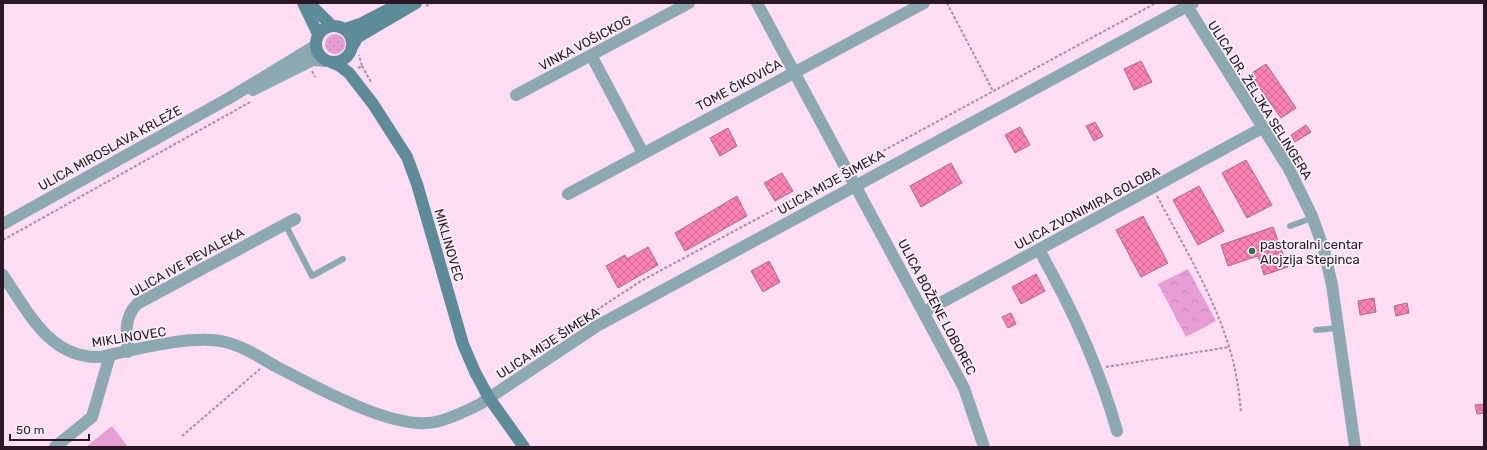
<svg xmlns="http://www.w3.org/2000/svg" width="1487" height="450" font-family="Rubik,sans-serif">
<defs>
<pattern id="grass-dots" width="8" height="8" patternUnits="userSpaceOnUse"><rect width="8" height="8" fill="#e69ed4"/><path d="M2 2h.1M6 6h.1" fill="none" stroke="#c587b6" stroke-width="1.8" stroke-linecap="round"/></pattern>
<pattern id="forest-crowns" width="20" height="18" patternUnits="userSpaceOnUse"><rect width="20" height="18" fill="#e69ed4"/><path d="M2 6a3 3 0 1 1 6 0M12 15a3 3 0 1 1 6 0" fill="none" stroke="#c587b6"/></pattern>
<pattern id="building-cross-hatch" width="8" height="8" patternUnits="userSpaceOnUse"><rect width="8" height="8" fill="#fc82b4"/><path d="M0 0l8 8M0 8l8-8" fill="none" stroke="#cc6992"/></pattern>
</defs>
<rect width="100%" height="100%" fill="#fdddf4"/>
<path fill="url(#grass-dots)" d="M325 44a10 10 0 1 1 20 0a10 10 0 1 1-20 0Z"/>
<path fill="url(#forest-crowns)" d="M1188 269 1216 321 1186 337 1158 284Z"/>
<path fill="#e69ed4" d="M112 426 128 447H86Z"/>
<path fill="url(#building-cross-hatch)" stroke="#a86f84" d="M1141 61 1152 82 1134 90 1124 69Z
M1266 64 1296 108 1281 118 1250 74Z
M1095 122 1103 136 1094 141 1086 126Z
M1306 125 1311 132 1295 142 1291 135Z
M1020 127 1030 145 1015 153 1005 135Z
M728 128 737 146 720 156 710 138Z
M1246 160 1272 205 1247 218 1222 173Z
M951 163 962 183 921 207 910 186Z
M782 173 793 191 775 201 764 183Z
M1199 186 1224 231 1198 245 1173 200Z
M737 196 747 216 685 251 675 233Z
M1143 216 1168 263 1141 277 1116 230Z
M1273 227 1288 267 1264 275 1258 256 1228 266 1221 245Z
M648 247 658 265 618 288 606 266 625 255 627 259Z
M769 261 780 282 763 292 751 271Z
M1036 274 1045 291 1021 304 1012 287Z
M1374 298 1376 312 1360 315 1358 301Z
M1407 303 1409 313 1396 316 1394 306Z
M1011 313 1016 324 1008 328 1002 317Z
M1484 404V413L1477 414 1475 405Z"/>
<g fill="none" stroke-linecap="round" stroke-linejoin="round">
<path stroke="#a98fa2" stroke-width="2" stroke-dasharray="3 2" stroke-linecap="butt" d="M947 3 993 91
M426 6 432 3
M362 66 371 82
M358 68 362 66 359 55
M312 71 315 77
M857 165 1156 3
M1157 196C1183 245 1213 294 1229 347 1236 368 1239 390 1241 413
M3 240 252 101
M531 356 542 346 641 281 837 176
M1106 367 1229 347
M182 436 260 369"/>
<path stroke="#8ca9b1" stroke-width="6" d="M285 224 312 276 343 259
M1290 226 1312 218
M1316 330 1338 328"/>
<path stroke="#8ca9b1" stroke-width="12" d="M757 3 964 388 984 447
M1185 3 1289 169 1312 216 1324 250 1332 285 1355 447
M591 55 643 153
M253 90 313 60 326 61
M516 95 689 3
M568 194 924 3
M3 224 231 97 315 46
M1039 250C1072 308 1099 367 1117 431
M3 275C28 312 50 359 100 357 134 350 191 334 225 342 243 346 261 358 277 367 314 386 394 431 435 422 451 419 466 411 480 404L597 326 1193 3
M924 312 1262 128
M128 352C126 334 124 317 137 304L295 219
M55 447 92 417 110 355"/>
<path stroke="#5d8b97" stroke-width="12" d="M303 3 318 34
M309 3 331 25
M316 44a18 18 0 1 1 36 0a18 18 0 1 1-36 0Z
M345 29 360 24 401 3
M352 47 357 38 363 34 416 3
M331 62 340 66 349 73 373 104 407 157 417 184 463 344 475 372 489 398 524 447"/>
</g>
<circle fill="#24794c" stroke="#fcf1f9" stroke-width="1.5" cx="1252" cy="251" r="4"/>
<g text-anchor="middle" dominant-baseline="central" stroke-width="3.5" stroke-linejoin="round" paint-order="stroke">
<g font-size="13" fill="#2b1826" stroke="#fcf1f9">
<text transform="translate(585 43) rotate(-28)">VINKA VOŠICKOG</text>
<text transform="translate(739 85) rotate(-28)">TOME ČIKOVIĆA</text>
<text transform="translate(1260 100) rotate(58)">ULICA DR. ŽELJKA SELINGERA</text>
<text transform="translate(110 148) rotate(-29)">ULICA MIROSLAVA KRLEŽE</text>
<text transform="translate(831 182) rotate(-29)">ULICA MIJE ŠIMEKA</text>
<text transform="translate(1087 208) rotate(-28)">ULICA ZVONIMIRA GOLOBA</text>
<text transform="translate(449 245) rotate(74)">MIKLINOVEC</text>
<text transform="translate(187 262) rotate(-29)">ULICA IVE PEVALEKA</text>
<text transform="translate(937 307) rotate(62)">ULICA BOŽENE LOBOREC</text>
<text transform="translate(129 337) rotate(-9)">MIKLINOVEC</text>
<text transform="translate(548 343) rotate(-33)">ULICA MIJE ŠIMEKA</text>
</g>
<g font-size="13" fill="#2b1826" stroke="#fcf1f9" text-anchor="start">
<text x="1260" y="244">pastoralni centar<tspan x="1260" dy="15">Alojzija Stepinca</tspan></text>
</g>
</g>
<rect width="1487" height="450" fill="none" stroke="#2b1826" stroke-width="8"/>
<path d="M10 434v6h79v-6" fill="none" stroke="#2b1826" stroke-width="2"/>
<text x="16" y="434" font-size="12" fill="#2b1826" stroke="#fcf1f9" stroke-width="3" paint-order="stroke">50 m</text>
</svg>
